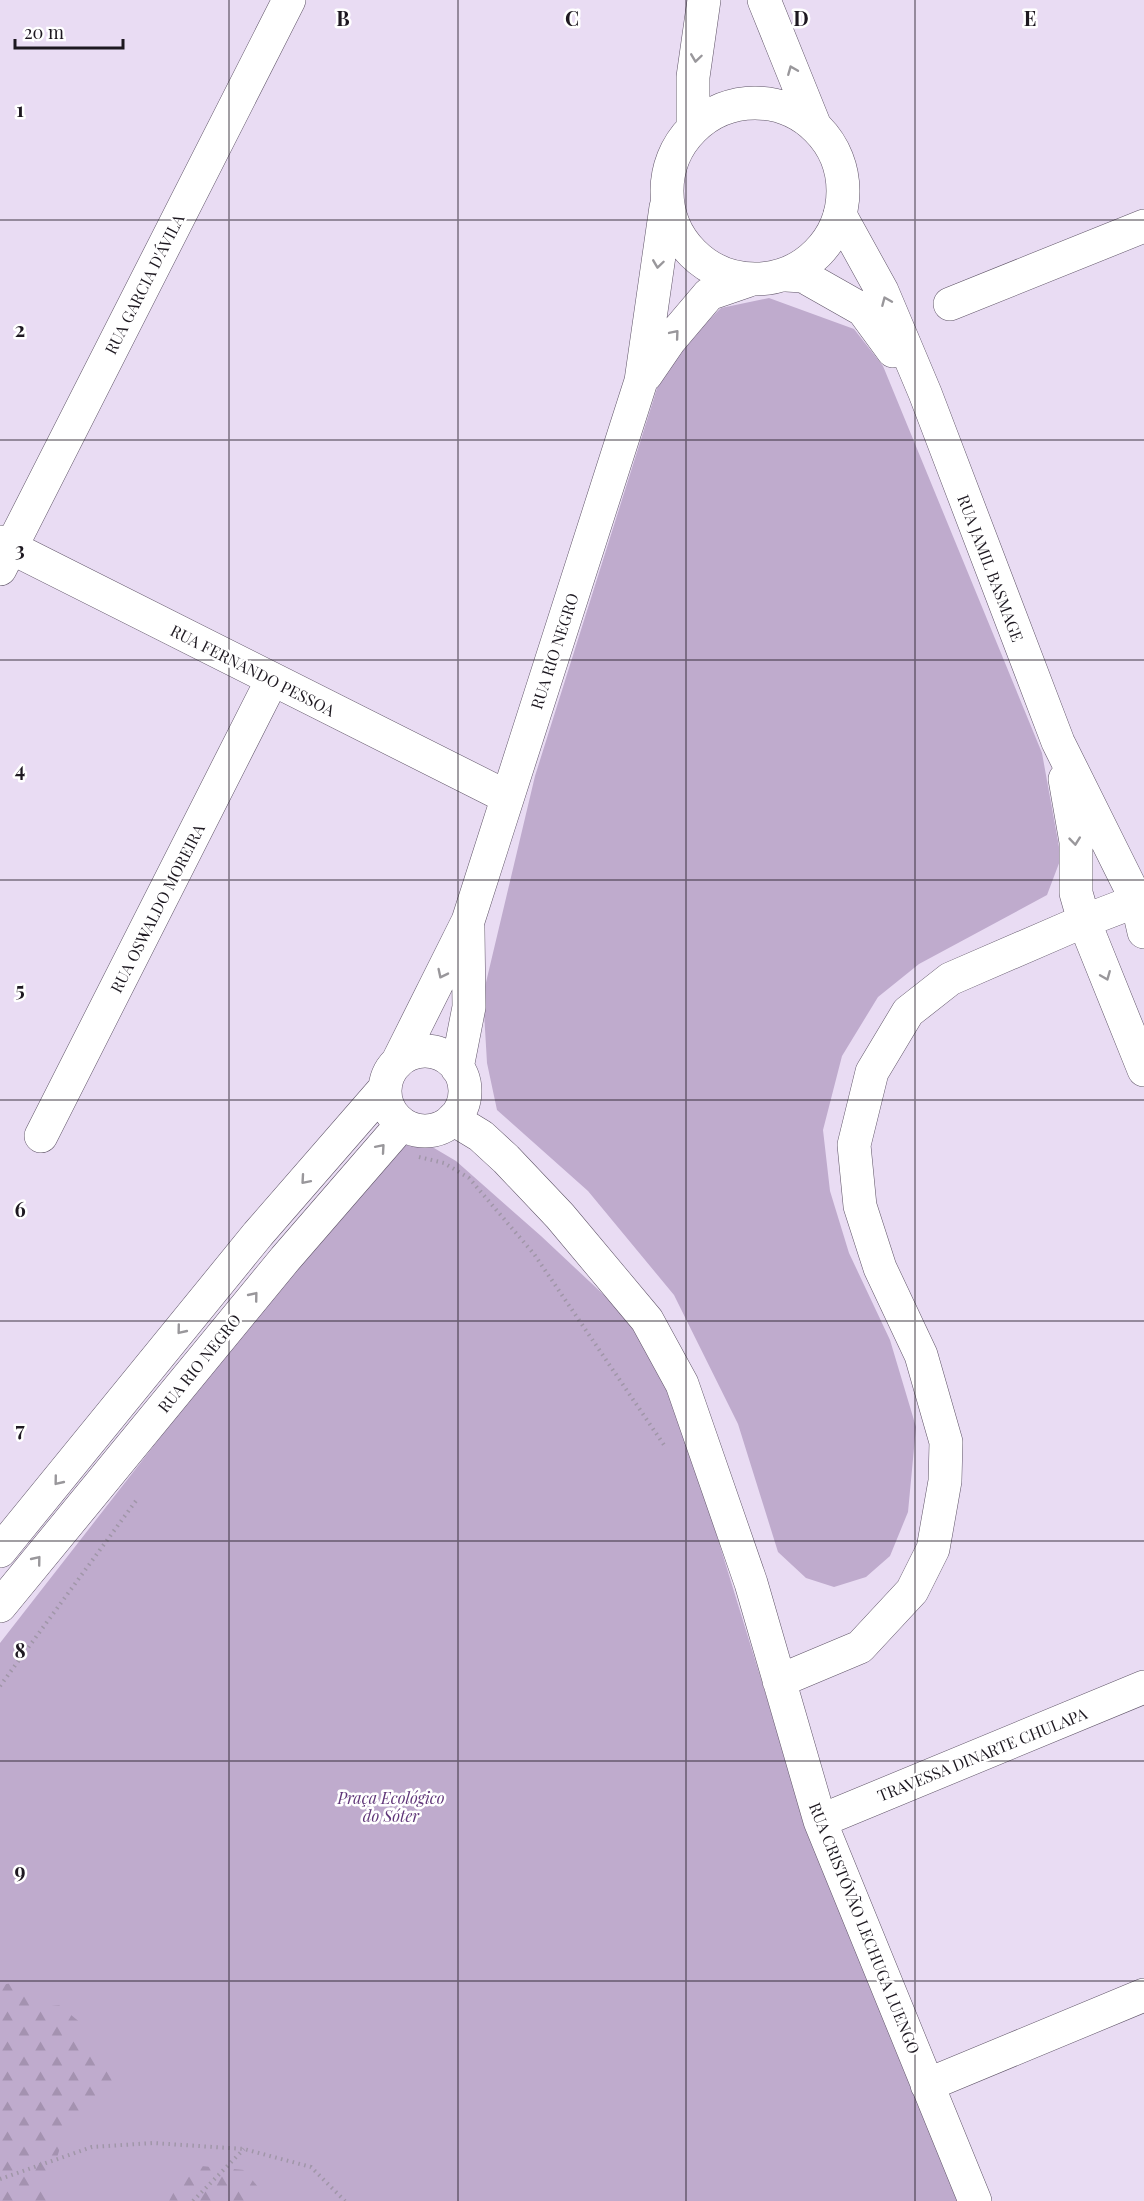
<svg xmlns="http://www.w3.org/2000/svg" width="1144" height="2201" font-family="'Playfair Display',serif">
<defs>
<pattern id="forest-firs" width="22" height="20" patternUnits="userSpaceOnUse" patternTransform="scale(1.5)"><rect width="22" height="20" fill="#bfabcd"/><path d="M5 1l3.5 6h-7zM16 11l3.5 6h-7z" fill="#a492b0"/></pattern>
</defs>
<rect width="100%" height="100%" fill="#e9dcf3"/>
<path fill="#bfabcd" d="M769 298 854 329 883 366 1042 753 1061 858 1047 895 919 964 878 997 842 1056 823 1130 830 1191 849 1253 890 1340 916 1427 908 1512 890 1556 866 1577 834 1587 806 1578 778 1552 738 1424 674 1295 588 1191 497 1110 487 1063 483 995 535 776 665 363 721 308Z
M402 1142 434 1148 456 1161 541 1236 637 1326 671 1387 790 1773 960 2201H0V1643L240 1335Z"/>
<path fill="url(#forest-firs)" d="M13 1983 36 2008 59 2005 82 2024 85 2044 121 2073 109 2096 84 2104 65 2131 47 2191 59 2201H0V1985Z
M201 2166 244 2170 263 2193 265 2201H169L176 2188Z"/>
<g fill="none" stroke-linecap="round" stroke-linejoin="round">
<g stroke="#5f5467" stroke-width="34">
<path id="minor" d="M840 215 882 291 925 393 1058 742 1137 901 1144 932
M786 275 803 276 863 310 893 351
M950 304 1144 226
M0 542 507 797
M0 569 289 0
M1065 779 1076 842V893L1084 921 1144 1070
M453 1119 481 1136 506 1159 560 1216 647 1320 682 1384 751 1583 820 1821 975 2201
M41 1136 272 680
M779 1681 860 1647 912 1591 933 1549 945 1481 946 1442 921 1355 880 1268 860 1206 854 1145 872 1072 908 1012 950 979 1084 921 1144 898
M820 1821 1144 1687
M927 2085 1144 1995"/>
</g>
<g stroke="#5f5467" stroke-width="34">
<path id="secondary" d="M764 0 814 124
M667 191a88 88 0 1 1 176 0a88 88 0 1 1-176 0Z
M693 125V77L704 0
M646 375 670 340 709 294 747 281
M385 1091a40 40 0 1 1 80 0a40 40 0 1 1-80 0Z
M397 1063 468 921 641 381 666 207
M457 1068 469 1007 468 929
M0 1551 258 1234 385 1088
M0 1606 285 1259 402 1124"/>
</g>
<path stroke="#a096a8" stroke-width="4" stroke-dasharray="1.5 4.5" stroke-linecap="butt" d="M419 1157 444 1163 469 1178 534 1254 664 1445
M0 1686 138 1498
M0 2179 92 2147 153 2143 244 2149 311 2167 345 2201
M193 2201 244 2149"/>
<use href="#minor" stroke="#fff" stroke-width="33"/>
<use href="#secondary" stroke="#fff" stroke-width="33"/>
</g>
<defs><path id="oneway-chevron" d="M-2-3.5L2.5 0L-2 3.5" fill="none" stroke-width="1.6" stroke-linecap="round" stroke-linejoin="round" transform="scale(1.5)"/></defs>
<g stroke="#99979b">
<use href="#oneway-chevron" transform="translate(696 58) rotate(98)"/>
<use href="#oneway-chevron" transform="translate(792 70) rotate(-112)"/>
<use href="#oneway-chevron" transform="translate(658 264) rotate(98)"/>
<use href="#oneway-chevron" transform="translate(886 301) rotate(-113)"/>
<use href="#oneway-chevron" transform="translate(675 334) rotate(-50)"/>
<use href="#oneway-chevron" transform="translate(1075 841) rotate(84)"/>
<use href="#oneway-chevron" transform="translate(442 974) rotate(116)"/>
<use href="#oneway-chevron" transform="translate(1106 976) rotate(68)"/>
<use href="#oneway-chevron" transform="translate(381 1148) rotate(-49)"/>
<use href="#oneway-chevron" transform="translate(305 1180) rotate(131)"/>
<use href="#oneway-chevron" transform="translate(254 1296) rotate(-51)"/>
<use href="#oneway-chevron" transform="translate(181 1330) rotate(129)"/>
<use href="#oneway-chevron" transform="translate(58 1481) rotate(129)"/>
<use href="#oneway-chevron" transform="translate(37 1560) rotate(-51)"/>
</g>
<path fill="none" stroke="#1d1820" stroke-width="1.5" stroke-opacity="0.55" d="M229 0V2201M458 0V2201M686 0V2201M915 0V2201M0 220H1144M0 440H1144M0 660H1144M0 880H1144M0 1100H1144M0 1321H1144M0 1541H1144M0 1761H1144M0 1981H1144"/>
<g text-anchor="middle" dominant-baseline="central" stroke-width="5" stroke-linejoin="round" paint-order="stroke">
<g font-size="16" fill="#1d1820" stroke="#fff">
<text transform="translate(144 284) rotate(-63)">RUA GARCIA D'ÁVILA</text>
<text transform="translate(991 568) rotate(69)">RUA JAMIL BASMAGE</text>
<text transform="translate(554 651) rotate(-72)">RUA RIO NEGRO</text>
<text transform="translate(253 670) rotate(27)">RUA FERNANDO PESSOA</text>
<text transform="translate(157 908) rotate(-63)">RUA OSWALDO MOREIRA</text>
<text transform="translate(199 1363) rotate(-51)">RUA RIO NEGRO</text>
<text transform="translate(982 1754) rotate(-22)">TRAVESSA DINARTE CHULAPA</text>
<text transform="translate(865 1928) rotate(68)">RUA CRISTÓVÃO LECHUGA LUENGO</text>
</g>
<g font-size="16" font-style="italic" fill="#603679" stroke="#fff">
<text x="391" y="1797">Praça Ecológico<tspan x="391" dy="18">do Sóter</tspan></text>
</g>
</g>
<g font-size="20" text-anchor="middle" font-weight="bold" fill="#1d1820" stroke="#fff" stroke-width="5" stroke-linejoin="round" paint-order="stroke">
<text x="343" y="26">B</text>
<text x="572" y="26">C</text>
<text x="801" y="26">D</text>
<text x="1030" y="26">E</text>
<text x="20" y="117">1</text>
<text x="20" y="337">2</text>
<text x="20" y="557">3</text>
<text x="20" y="777">4</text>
<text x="20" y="997">5</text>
<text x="20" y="1217">6</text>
<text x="20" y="1437">7</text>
<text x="20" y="1658">8</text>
<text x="20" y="1878">9</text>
</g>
<path d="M15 39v9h108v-9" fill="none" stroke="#1d1820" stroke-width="3"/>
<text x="24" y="39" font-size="18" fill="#1d1820" stroke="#ffffff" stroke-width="4.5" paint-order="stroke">20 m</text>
</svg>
